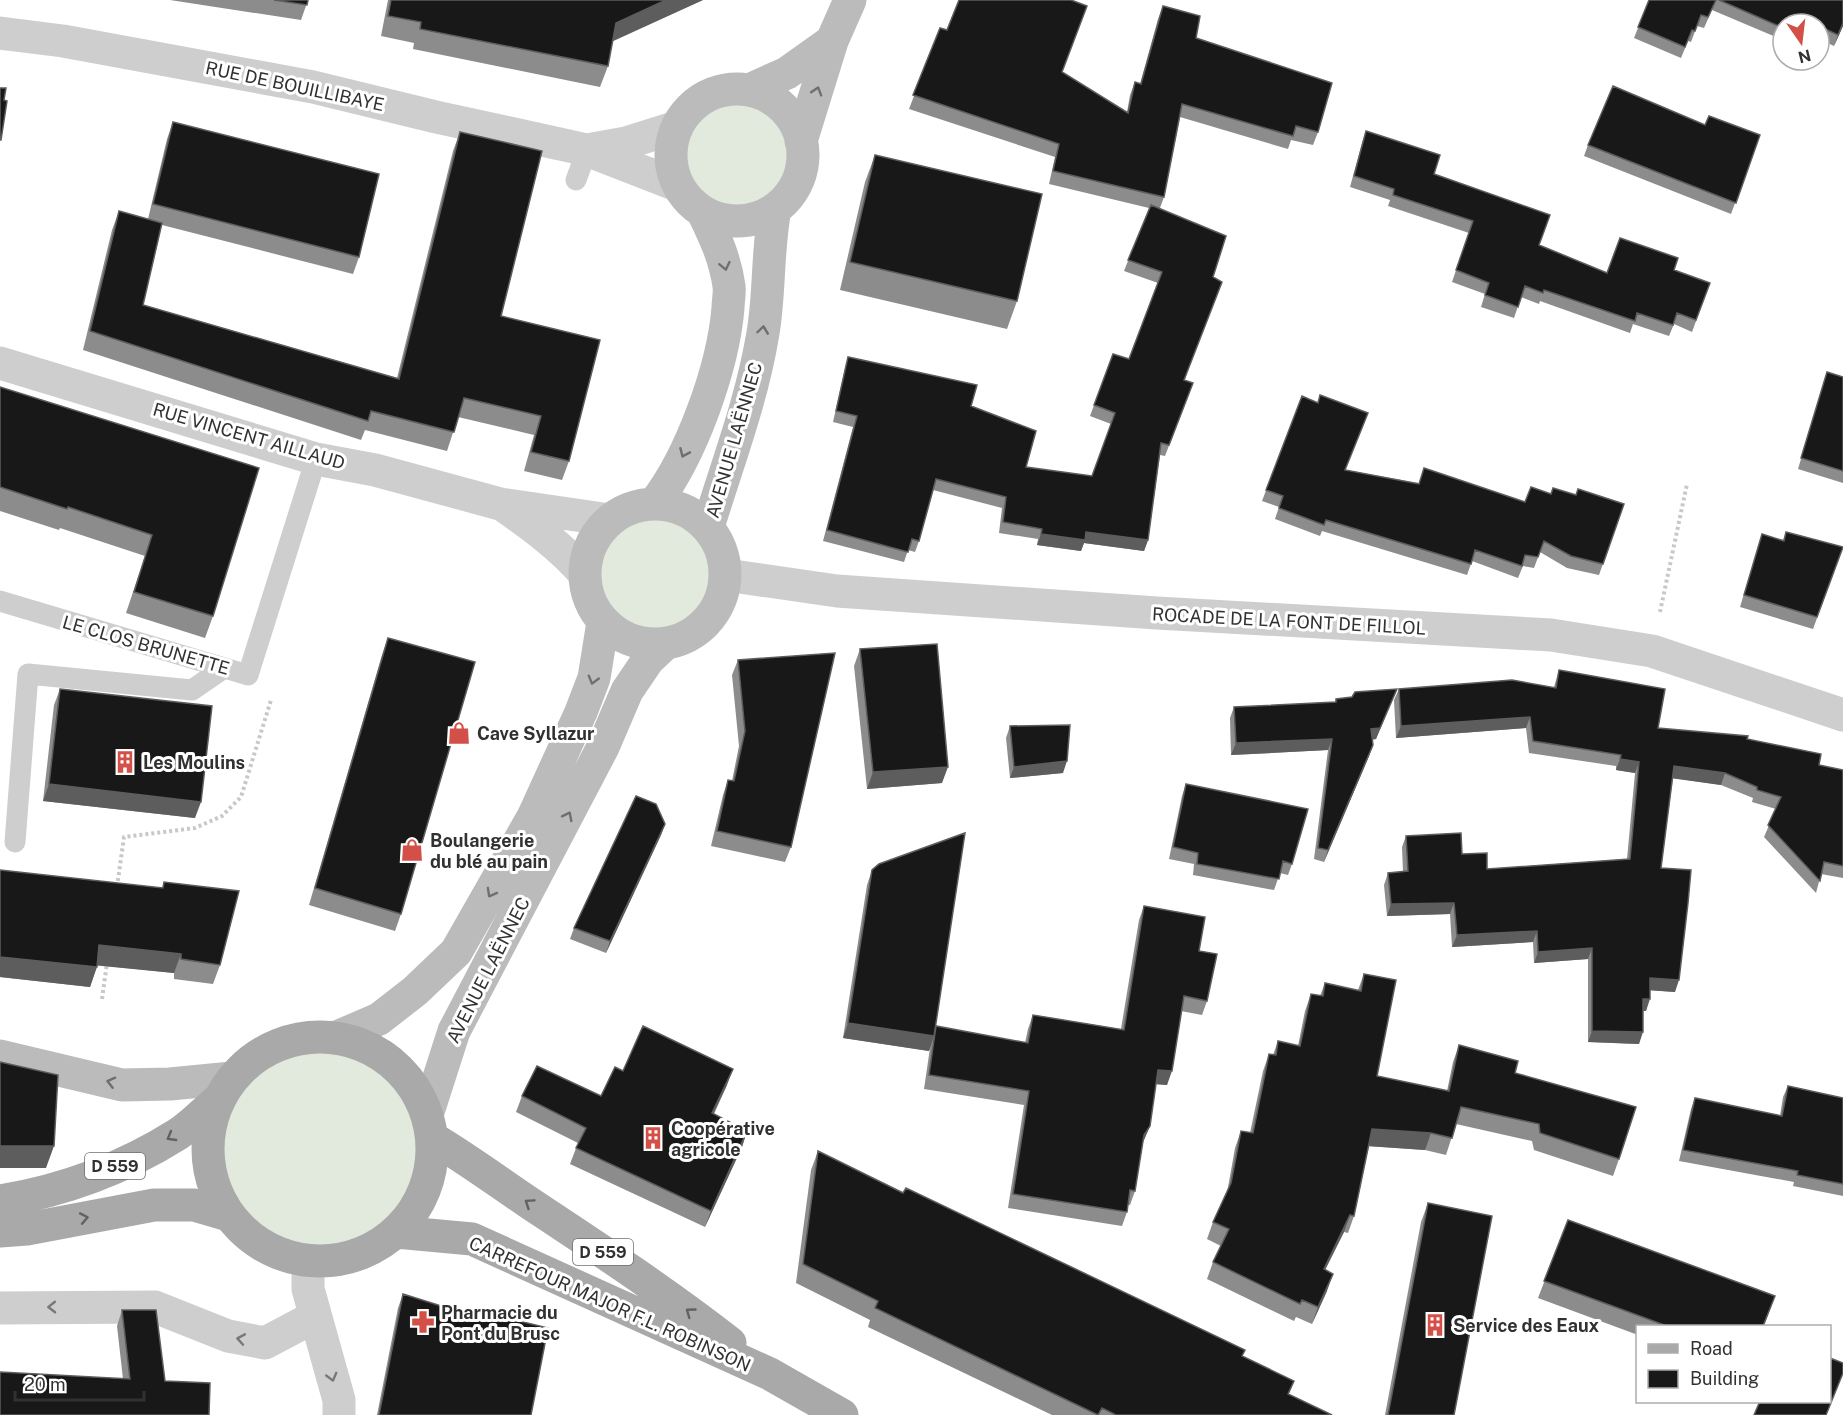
<svg xmlns="http://www.w3.org/2000/svg" width="1843" height="1415" font-family="'Public Sans',sans-serif">
<rect width="100%" height="100%" fill="#fff"/>
<path fill="#e2e9dd" d="M671 155a66 66 0 1 1 132 0a66 66 0 1 1-132 0Z
M585 574a70 70 0 1 1 140 0a70 70 0 1 1-140 0Z
M208 1149a112 112 0 1 1 224 0a112 112 0 1 1-224 0Z"/>
<g fill="none" stroke-linecap="round" stroke-linejoin="round">
<path stroke="#c8c8c8" stroke-width="4" stroke-dasharray="3 3" stroke-linecap="butt" d="M1660 612 1687 484
M117 887 124 837 195 828 222 816 241 797 271 700
M102 999 107 963"/>
<path stroke="#cecece" stroke-width="21" d="M576 180 587 150
M0 601 248 675 316 459
M15 842 28 674 192 690 224 668"/>
<path stroke="#cecece" stroke-width="33" d="M0 33 63 41 313 87 436 117 587 150 677 185
M587 150 626 143 677 127
M0 363 316 459 375 470 500 504 610 520
M504 506C533 526 560 546 584 573
M308 1261V1289L339 1400V1415
M0 1308 155 1307 228 1336 265 1343 314 1317"/>
<path stroke="#cecece" stroke-width="33" d="M726 575 837 591 1157 613 1551 635 1652 651 1843 715"/>
<path stroke="#bbb" stroke-width="33" d="M671 155a66 66 0 1 1 132 0a66 66 0 1 1-132 0Z
M749 90 787 73 832 41
M801 141 832 41 850 0
M585 574a70 70 0 1 1 140 0a70 70 0 1 1-140 0Z
M654 504C691 457 723 368 728 308 728 301 730 293 729 286 725 258 715 237 703 212
M708 527C728 462 752 400 763 333 770 292 767 250 775 209
M337 1037 379 1019 415 991 456 952 533 817 581 712 594 678 603 622
M0 1056 122 1085 170 1084 232 1078
M427 1115 454 1031 603 747 627 691 648 660 665 644"/>
<path stroke="#a9a9a9" stroke-width="33" d="M208 1149a112 112 0 1 1 224 0a112 112 0 1 1-224 0Z
M432 1138C466 1158 498 1182 531 1204 599 1249 666 1293 730 1343
M0 1201C62 1191 124 1168 178 1134 192 1125 204 1112 217 1101
M0 1231 27 1229 154 1205H194L228 1215
M396 1232 472 1239 770 1374 842 1415"/>
</g>
<path fill="#8c8c8c" d="M170 0H308L301 20Z
M388 0H703L612 41 608 66 600 87 413 49 414 43 381 36Z
M1649 0H1843V26L1834 46 1819 39V24H1783V40L1712 10 1704 28 1697 26 1691 42 1688 41 1681 58 1634 38Z
M1163 6 1196 38 1318 132 1313 145 1291 140 1288 149 1180 117 1164 197 1160 208 1213 277 1185 380 1193 383 1165 456 1160 455 1148 540 1144 551 1084 543 1081 551 1037 545 1038 539 999 533 1002 508 933 490 919 541 915 552 908 550 904 562 823 541 853 427 833 422 845 368 848 357 971 406 1026 467 1092 476 1111 424 1090 416 1113 354 1129 359 1158 283 1124 271 1149 208 1049 184 1055 157 909 109 940 28 1062 72 1127 112 1130 95 1135 82 1140 84 1158 19Z
M173 122 359 257 353 274 162 225 143 305 397 378 453 151 460 132 501 316 569 461 562 480 524 471 534 435 458 417 447 451 365 430 361 440 83 350 112 230 119 211 148 219 167 139Z
M1705 125 1760 135 1731 214 1584 156 1588 145Z
M1366 131 1434 174 1539 245 1607 273 1674 270 1710 283 1692 332 1674 324 1669 336 1633 324 1630 333 1540 301 1539 304 1521 297 1514 318 1481 307 1485 294 1452 282 1469 233 1388 206 1390 200 1350 187 1362 143Z
M875 155 1017 301 1007 329 840 290 865 182Z
M1827 372 1843 377V483L1798 469Z
M0 387 259 468 213 616 205 638 126 613 145 556 60 528 59 530 0 511Z
M1302 396 1346 470 1525 502 1551 494 1576 495 1578 489 1624 504 1599 575 1567 568 1540 552 1534 568 1523 566 1518 578 1472 561 1467 575 1322 531 1320 536 1275 519 1279 507 1262 501Z
M1786 532 1843 547 1813 629 1740 607 1762 534 1783 540Z
M388 638 401 914 395 931 309 905 382 655Z
M860 649 942 783 867 789 854 666Z
M738 660 791 847 785 862 711 846 723 795 728 780 732 781 739 746 732 675Z
M1559 670 1658 728 1747 739 1819 765 1843 770V878L1821 874 1816 893 1764 837 1776 809 1752 802 1753 798 1721 785 1673 778 1661 868 1675 992 1650 990 1646 1011H1643L1639 1044 1588 1042V959L1534 963 1533 942 1452 947 1450 914 1387 916 1384 885 1388 873 1403 872 1402 847 1406 836 1462 854 1487 869 1627 859 1635 773 1616 770V766L1529 753 1526 728 1396 738 1394 700 1399 689 1554 687Z
M60 689 195 818 43 801 54 705Z
M1336 699 1392 700 1376 739 1372 740 1373 745 1369 756 1324 862 1314 859 1328 750 1231 755 1230 718 1234 707 1335 702Z
M1010 726 1063 773 1010 778 1006 738Z
M1186 784 1292 864 1288 875 1280 873 1274 890 1193 875 1194 864 1169 859 1182 796Z
M665 824 661 835 606 953 570 939 574 928Z
M872 870 936 1028 1025 1043 1028 1029 1033 1015 1121 1029 1139 920 1144 906 1199 951 1207 1001 1202 1015 1181 1011 1167 1085 1156 1084 1150 1126 1143 1142 1135 1191 1130 1205H1128L1127 1212 1122 1226 1008 1208 1024 1105 924 1089 930 1048 929 1051 843 1038 867 885Z
M164 882 220 965 213 984 174 979V973L97 965 90 987 0 977 162 888Z
M1364 974 1377 1076 1447 1091 1453 1062 1459 1045 1515 1073 1619 1159 1613 1176 1534 1150 1532 1141 1456 1124 1446 1155 1425 1150 1369 1146 1354 1216 1348 1233 1344 1232 1325 1270 1327 1291 1312 1324 1296 1317 1294 1321 1207 1279 1213 1262 1221 1246 1207 1239 1213 1222 1227 1193 1235 1148 1241 1131 1250 1133 1263 1071 1269 1054 1273 1055 1278 1041 1298 1046 1305 1011 1311 994 1320 996 1325 983 1358 990Z
M623 1071 727 1085 714 1114 747 1131 742 1147 705 1227 570 1164 578 1143 516 1112 522 1096H601Z
M1788 1086 1843 1098V1196L1793 1186 1794 1182 1679 1161 1691 1109 1695 1098 1780 1116 1783 1097Z
M818 1151 1294 1381 1289 1394 1332 1415H1052L868 1327 870 1320 796 1283 811 1170Z
M1428 1203 1454 1415H1385L1421 1222Z
M1568 1220 1775 1296 1764 1326H1638V1335L1538 1298Z
M403 1294 488 1321 491 1314 531 1415H377L398 1308Z
M122 1310 165 1381 123 1379 117 1326Z"/>
<path fill="#5d5d5d" d="M666 0H703L609 43 616 23Z
M1843 23V26L1834 46 1838 35Z
M1086 532 1148 540 1144 551 1084 543 1081 551 1037 545 1041 534Z
M1397 689 1376 739 1367 740 1371 729Z
M1530 717 1526 728 1396 738 1401 726Z
M1332 739 1328 750 1231 755 1236 743Z
M1373 745 1369 756 1324 862 1328 850Z
M1620 759 1639 762 1635 773 1616 770Z
M1067 761 1063 773 1010 778 1014 767Z
M1674 766 1725 773 1721 785 1670 778Z
M948 767 942 783 867 789 873 772Z
M49 784 201 802 195 818 43 801Z
M665 824 661 835 606 953 610 941Z
M1454 903 1450 914 1387 916 1391 904Z
M1537 931 1533 942 1452 947 1457 935Z
M99 945 181 954 174 973 92 965Z
M1592 948 1588 959 1534 963 1538 952Z
M0 957 97 967 90 987 0 977Z
M1650 978 1679 980 1675 992 1645 990Z
M1643 999H1650L1646 1011 1639 1010Z
M848 1023 934 1036 929 1051 843 1038Z
M1592 1031 1643 1032 1639 1044 1588 1042Z
M733 1069 727 1085 706 1129 712 1113Z
M1158 1070 1172 1071 1167 1085 1153 1084Z
M1150 1126 1144 1140 1139 1149 1144 1135Z
M1372 1129 1431 1133 1425 1150 1366 1146Z
M747 1131 742 1147 705 1227 711 1211Z
M0 1146H54L46 1168H0Z
M1350 1215 1344 1232 1317 1286 1324 1269Z
M1333 1274 1327 1291 1312 1324 1318 1307Z"/>
<path fill="#181818" stroke="#5d5d5d" stroke-width="1.5" d="M274 0H308L307 5Z
M391 0H666L616 23 608 66 420 29 421 22 388 16Z
M959 0H1071L1087 6 1062 72 1128 113 1135 82 1141 84 1163 6 1200 16 1196 38 1332 83 1318 132 1296 126 1293 136 1182 104 1164 197 1053 171 1059 144 913 95 940 28 947 30Z
M1649 0H1716L1708 17 1701 15 1695 31 1692 30 1685 47 1638 27Z
M1719 0H1843V23L1838 35 1819 26V24H1814L1805 20 1803 24H1783V28Z
M1613 86 1705 125 1709 116 1760 135 1736 203 1588 145Z
M0 88H6L4 100 7 101 1 140H0Z
M173 122 379 174 359 257 153 204Z
M1366 131 1440 155 1434 174 1550 215 1539 245 1607 273 1620 238 1678 258 1674 270 1710 283 1696 320 1677 313 1673 325 1637 313 1635 321 1544 290 1543 293 1525 286 1518 307 1485 295 1489 283 1456 270 1473 221 1393 195 1394 189 1354 176Z
M460 132 542 151 501 316 600 340 569 461 531 452 541 416 464 398 454 432 371 411 368 421 90 331 119 211 162 223 143 305 399 379Z
M875 155 1042 194 1017 301 850 262Z
M1151 205 1226 236 1213 277 1222 282 1184 380 1193 383 1169 445 1161 443 1148 540 1086 532 1085 540 1041 534 1042 529 1003 522 1006 497 936 479 919 541 912 539 908 552 827 530 857 416 836 411 848 357 977 385 971 406 1036 431 1026 467 1092 476 1115 413 1094 405 1113 354 1129 359 1162 272 1128 260Z
M1827 372 1843 377V471L1801 458Z
M0 387 259 468 213 616 134 592 152 535 68 507 67 509 0 487Z
M1320 395 1368 413 1345 470 1419 484 1424 468 1525 502 1531 487 1551 494 1553 488 1576 495 1578 489 1624 504 1603 564 1571 556 1544 541 1538 557 1525 555 1522 566 1475 550 1471 564 1326 520 1324 525 1279 508 1283 496 1266 490 1302 396 1318 403Z
M1786 532 1843 547 1817 617 1744 595 1762 534 1784 541Z
M388 638 475 662 401 914 315 888Z
M937 644 948 767 873 772 860 649Z
M835 653 791 847 717 831 728 780 734 781 745 731 738 660Z
M1559 670 1665 689 1658 728 1748 736 1747 739 1821 754 1819 765 1843 770V866L1824 862 1820 881 1768 825 1781 797 1757 790V787L1725 773 1674 766 1661 868 1691 870 1688 903 1679 980 1650 978V999H1643V1032L1592 1031V948L1538 952 1537 931 1457 935 1454 903 1391 904 1388 873 1408 871 1406 836 1461 833 1462 854 1487 853V869L1630 859 1639 762 1620 759 1621 755 1533 741 1530 717 1401 726 1399 689 1512 680 1556 688Z
M60 689 212 706 201 802 49 784Z
M1397 689 1380 728 1371 729 1373 745 1328 850 1318 848 1332 739 1236 743 1234 707 1336 702V699L1352 697 1355 692Z
M1070 725 1067 761 1014 767 1010 726Z
M1186 784 1308 809 1292 864 1283 861 1279 879 1197 864 1198 853 1173 847Z
M636 796 656 804 665 824 610 941 574 928Z
M965 833 934 1036 848 1023 872 870 879 864Z
M0 870 163 888 164 882 239 891 220 965 181 959V954L99 945 97 967 0 957Z
M1144 906 1205 917 1199 951 1217 954 1207 1001 1184 996 1172 1071 1158 1070 1150 1126 1144 1135 1135 1191 1130 1190 1127 1212 1013 1194 1029 1091 929 1075 936 1026 1028 1043 1033 1015 1124 1030Z
M1364 974 1396 980 1377 1076 1449 1091 1459 1045 1518 1061 1515 1073 1636 1107 1619 1159 1540 1133 1539 1124 1461 1107 1452 1138 1431 1133 1372 1129 1354 1216 1350 1215 1324 1269 1333 1274 1318 1307 1302 1300 1300 1304 1213 1262 1229 1229 1213 1222 1231 1183 1241 1131 1253 1133 1269 1054 1276 1055 1278 1041 1300 1046 1311 994 1323 996 1325 983 1361 991Z
M643 1026 733 1069 712 1113 747 1131 711 1211 576 1148 586 1128 522 1096 537 1066 601 1096 615 1067 623 1071Z
M0 1062 58 1075 54 1146H0Z
M1788 1086 1843 1098V1184L1797 1175 1798 1171 1683 1150 1695 1098 1782 1116Z
M818 1151 903 1193 906 1188 1245 1350 1242 1356 1294 1381 1288 1394 1332 1415H1116L1102 1408 1098 1415 875 1308 878 1301 803 1264Z
M1428 1203 1492 1216 1454 1415H1388Z
M1568 1220 1775 1296 1763 1326H1667L1544 1281Z
M403 1294 489 1321 491 1314 548 1328 531 1415H379Z
M122 1310H156L165 1381 210 1383 209 1415H0V1372L130 1379Z
M1830 1358 1843 1363V1373L1826 1415H1754L1760 1401H1830Z"/>
<defs><path id="oneway-chevron" d="M-2-3.5L2.5 0L-2 3.5" fill="none" stroke-width="1.6" stroke-linecap="round" stroke-linejoin="round" transform="scale(1.5)"/></defs>
<g stroke="#6f6f6f">
<use href="#oneway-chevron" transform="translate(817 91) rotate(-73)"/>
<use href="#oneway-chevron" transform="translate(725 266) rotate(78)"/>
<use href="#oneway-chevron" transform="translate(763 330) rotate(-82)"/>
<use href="#oneway-chevron" transform="translate(684 453) rotate(114)"/>
<use href="#oneway-chevron" transform="translate(593 680) rotate(106)"/>
<use href="#oneway-chevron" transform="translate(568 816) rotate(-63)"/>
<use href="#oneway-chevron" transform="translate(491 893) rotate(119)"/>
<use href="#oneway-chevron" transform="translate(111 1082) rotate(-166)"/>
</g>
<g stroke="#616161">
<use href="#oneway-chevron" transform="translate(171 1137) rotate(150)"/>
<use href="#oneway-chevron" transform="translate(529 1203) rotate(-146)"/>
<use href="#oneway-chevron" transform="translate(84 1218) rotate(-11)"/>
<use href="#oneway-chevron" transform="translate(690 1312) rotate(-144)"/>
</g>
<g stroke="#787878">
<use href="#oneway-chevron" transform="translate(52 1307) rotate(179)"/>
<use href="#oneway-chevron" transform="translate(241 1339) rotate(-170)"/>
<use href="#oneway-chevron" transform="translate(332 1377) rotate(75)"/>
</g>
<defs>
<g id="shop-bare" transform="scale(1.8)"><path d="M-5-2.5h2.3a2.7 3.5 0 0 1 5.4 0H5L5.5 6h-11ZM-1.5-2.5h3a1.5 2.3 0 0 0-3 0Z" fill="#d25048" stroke="#fff" stroke-width="2.5" paint-order="stroke"/></g>
<g id="building-bare" transform="scale(1.8)"><path d="M-4-6H4V6H1V3H-1V6H-4ZM-2.5-4.3h1.7v1.8h-1.7ZM.8-4.3h1.7v1.8H.8ZM-2.5-1h1.7V.8h-1.7ZM.8-1h1.7V.8H.8Z" fill="#d25048" stroke="#fff" stroke-width="2.5" paint-order="stroke"/></g>
<g id="pharmacy-bare" transform="scale(1.8)"><path d="M-2-6h4v4h4v4h-4v4h-4v-4h-4v-4h4Z" fill="#d25048" stroke="#fff" stroke-width="2.5" paint-order="stroke"/></g>
</defs>
<g fill-rule="evenodd">
<use href="#shop-bare" x="459" y="733"/>
<use href="#building-bare" x="125" y="762"/>
<use href="#shop-bare" x="412" y="850"/>
<use href="#building-bare" x="653" y="1138"/>
<use href="#pharmacy-bare" x="423" y="1322"/>
<use href="#building-bare" x="1435" y="1325"/>
</g>
<g text-anchor="middle" dominant-baseline="central" stroke-width="6" stroke-linejoin="round" paint-order="stroke">
<g fill="#fff" stroke="#6f6f6f" stroke-width="1.5">
<rect x="85" y="1153" width="60" height="26" rx="4.5"/>
<rect x="573" y="1239" width="60" height="26" rx="4.5"/>
</g>
<g font-size="16" font-weight="bold" fill="#313131">
<text x="115" y="1166">D 559</text>
<text x="603" y="1252">D 559</text>
</g>
<g font-size="18" fill="#313131" stroke="#fff">
<text transform="translate(295 86) rotate(12)">RUE DE BOUILLIBAYE</text>
<text transform="translate(249 436) rotate(16)">RUE VINCENT AILLAUD</text>
<text transform="translate(734 440) rotate(-74)">AVENUE LAËNNEC</text>
<text transform="translate(1289 621) rotate(3)">ROCADE DE LA FONT DE FILLOL</text>
<text transform="translate(146 645) rotate(16)">LE CLOS BRUNETTE</text>
<text transform="translate(488 970) rotate(-63)">AVENUE LAËNNEC</text>
<text transform="translate(610 1304) rotate(24)">CARREFOUR MAJOR F.L. ROBINSON</text>
</g>
<g font-size="18" font-weight="bold" fill="#313131" stroke="#fff" text-anchor="start">
<text x="477" y="733">Cave Syllazur</text>
<text x="143" y="762">Les Moulins</text>
<text x="430" y="840">Boulangerie<tspan x="430" dy="21">du blé au pain</tspan></text>
<text x="671" y="1128">Coopérative<tspan x="671" dy="21">agricole</tspan></text>
<text x="441" y="1312">Pharmacie du<tspan x="441" dy="21">Pont du Brusc</tspan></text>
<text x="1453" y="1325">Service des Eaux</text>
</g>
</g>
<rect x="1636" y="1325" width="195" height="78" fill="#ffffff" stroke="#adadad" stroke-width="1.5"/>
<rect x="1648" y="1344" width="30" height="9" fill="#a9a9a9" stroke="#adadad" stroke-width="1.5"/>
<text x="1690" y="1355" font-size="18" fill="#313131">Road</text>
<rect x="1648" y="1370" width="30" height="18" fill="#181818" stroke="#adadad" stroke-width="1.5"/>
<text x="1690" y="1385" font-size="18" fill="#313131">Building</text>
<g transform="translate(1801 42) rotate(166)"><circle r="28" fill="#ffffff" stroke="#adadad" stroke-width="1.5"/>
<path d="M0-4.5L10 22L0 15L-10 22Z" fill="#d25048"/>
<text y="-9" font-size="16" font-weight="bold" text-anchor="middle" fill="#313131">N</text>
</g>
<path d="M15 1391v9h129v-9" fill="none" stroke="#313131" stroke-width="3"/>
<text x="24" y="1391" font-size="18" fill="#313131" stroke="#ffffff" stroke-width="4.5" paint-order="stroke">20 m</text>
</svg>
